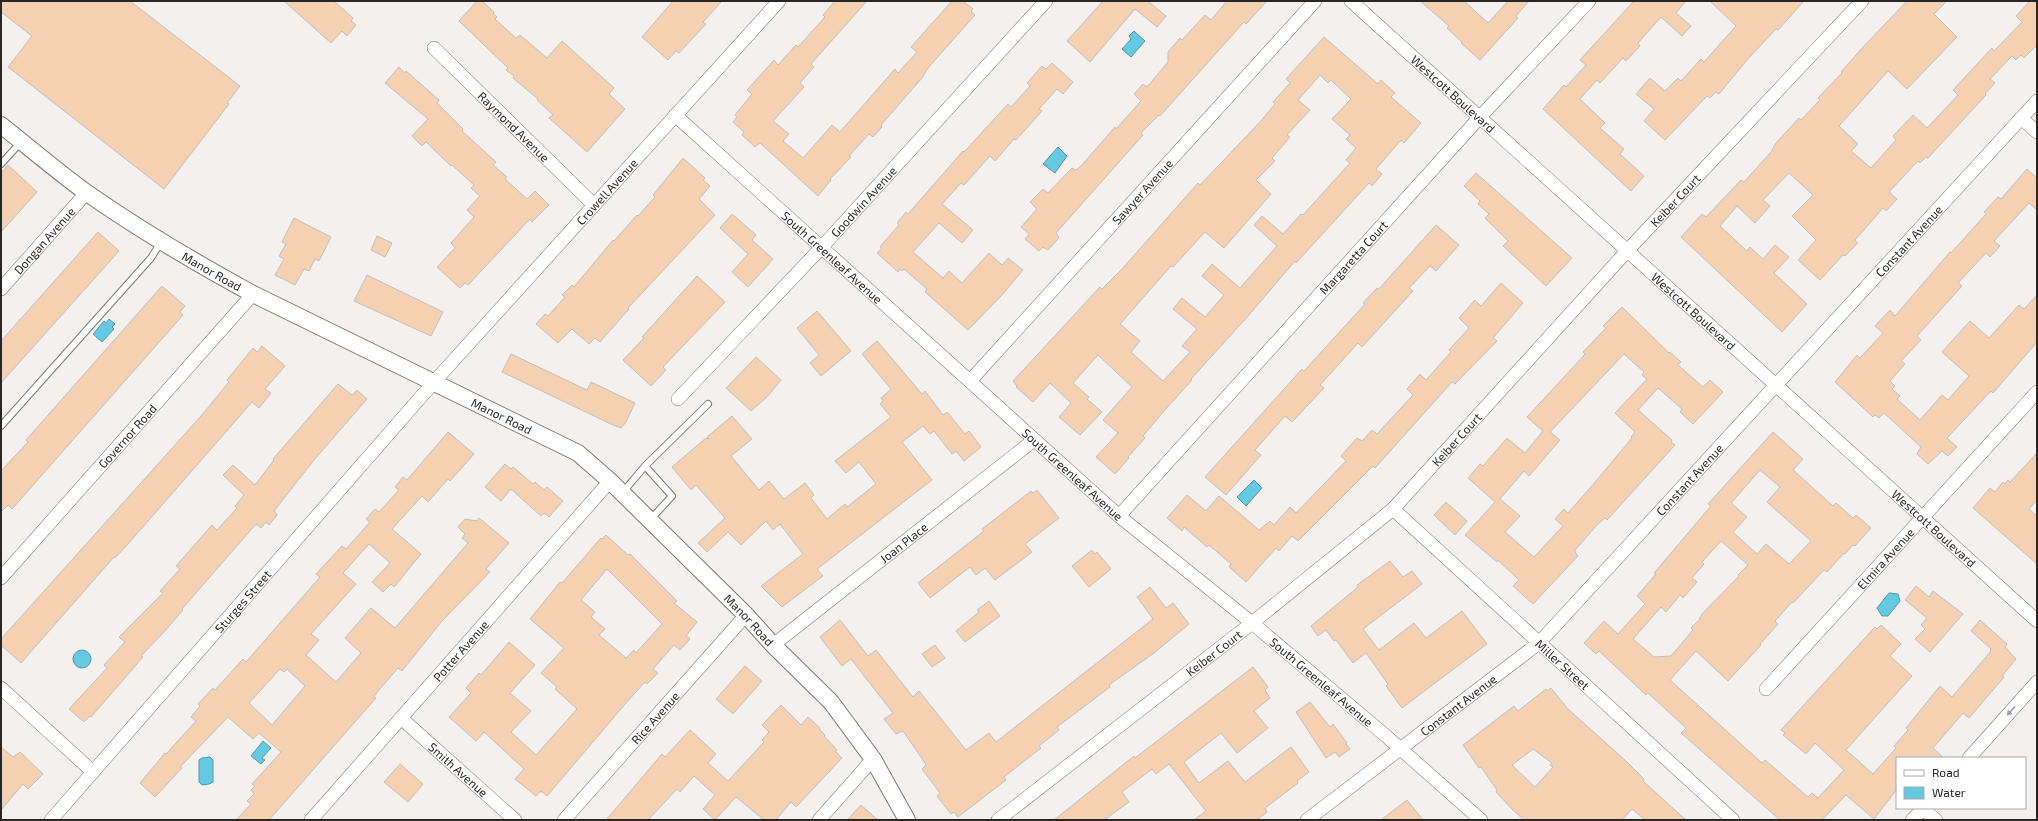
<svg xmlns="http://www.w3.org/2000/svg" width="2038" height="821" font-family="'Exo 2',sans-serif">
<rect width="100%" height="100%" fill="#f3f0ed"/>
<path fill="#65c9e2" stroke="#5398aa" d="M1134 31 1145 41 1131 57 1122 49 1131 39 1129 36Z
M1058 147 1067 156 1055 173 1043 164Z
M109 319 115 324 112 327 114 329 102 342 93 334 104 321 106 323Z
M1254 480 1262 488 1246 506 1237 497Z
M1889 593 1898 594 1900 601 1888 616H1882L1877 608Z
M73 659a9 9 0 1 1 18 0a9 9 0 1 1-18 0Z
M263 741 271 748 262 758 265 760 261 764 251 756Z
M210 757 213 760V782L209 784 202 785 199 782V760L202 758Z"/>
<path fill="#f6d1b1" stroke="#c2bfbd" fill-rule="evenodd" d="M1 1H130L240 86 227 103 229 104 164 189 8 67 32 36 1 12Z
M284 1H334L353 18 351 21 356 25 347 36 342 31 331 43Z
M477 1H482L494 12 493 13 497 17 495 19 516 38 520 35 547 58 562 41 614 88 609 94 625 109 587 152 549 118 553 115 537 100 538 99 513 78 514 76 506 70 508 68 459 21Z
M673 1H722L703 22 706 24 679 53 676 51 668 60 642 37Z
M835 1H867L811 64 814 67 800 83 804 87 773 121 789 134 783 141 803 158 832 125 840 132 895 69 898 73 917 52 911 47 952 1H963L973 9 971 11 975 15 928 68 922 78 881 125 882 127 873 137 869 134 849 156 851 157 830 179 831 180 818 196 760 143 755 147 742 135 744 132 733 122 737 117 735 115 752 94 747 90 774 60 778 65 796 45 798 47 825 17 823 15Z
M1103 1H1148L1166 16 1157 27 1135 9 1090 62 1067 41Z
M1227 1H1267L1246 24 1244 22 1160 116 1159 115 1141 133 1143 135 1056 233 1059 238 1048 250 1043 247 1039 251 1025 239 1029 234 1021 227 1037 209 1030 202 1043 189 1048 193 1072 168 1076 170 1081 166 1115 127 1116 129 1141 101 1134 94 1143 84 1147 87 1168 62V52L1180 38 1182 40 1205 15 1211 20Z
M1420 1H1464L1488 23 1508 1H1529L1516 16 1518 18 1480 60 1461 43 1462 42 1447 28 1449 26Z
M1634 1H1686L1676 13 1691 26 1682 36 1661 17 1638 43 1640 46 1626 61 1623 58 1600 83 1597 80 1580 99 1605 123 1600 128 1624 149 1620 154 1644 176 1631 191 1543 109 1564 85 1566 87 1586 65 1580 60Z
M1710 1H1804L1778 30 1776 29 1747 60 1719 94 1716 92 1710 98 1707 96 1665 140 1644 121 1654 109 1636 94 1650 78 1665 91 1678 78 1681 81 1701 59 1704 62 1736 26Z
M1907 1H1947L1934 14 1957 37 1907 89 1888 71 1839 126 1858 144 1851 151 1871 168 1896 140 1893 136 1913 115 1927 128 1958 95 1953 90 1992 48 1994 51 2022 22 2016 16 2030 1H2037V45L2024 58 2021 55 2016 60 2012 56 1990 79 1995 83 1985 94 1986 95 1928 158 1926 157 1920 163 1918 161 1889 192 1897 199 1886 211 1883 208 1855 240 1858 243 1845 256 1843 255 1820 280 1798 260 1816 240 1792 216 1813 195 1789 173 1763 200 1770 206 1755 223 1737 206 1720 226 1747 251 1750 247 1763 259 1775 245 1789 257 1774 273 1807 304 1782 332 1681 237 1702 214 1706 217 1741 180 1744 182 1771 152 1776 143 1799 118 1801 120 1820 100 1818 98 1842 73 1841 72 1864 46Z
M1324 37 1378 84 1381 80 1395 93 1391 97 1421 123 1404 143 1401 140 1376 169 1382 174 1372 186 1369 183 1296 263 1295 261 1249 315 1191 379 1192 380 1164 411 1143 436 1145 438 1128 457 1129 458 1115 474 1096 457 1118 433 1103 420 1132 387 1098 355 1073 383 1089 397 1087 399 1102 412 1080 435 1059 417 1071 403 1050 383 1033 402 1016 387 1017 386 1013 381 1100 287 1102 289 1122 269 1198 183 1200 185 1259 123 1275 104 1273 102 1290 83 1286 79ZM1320 75 1328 83 1331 80 1351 99 1332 119 1350 135 1346 139 1356 148 1346 160 1350 163 1303 215 1301 214 1283 234 1262 216 1254 225 1277 246 1240 288 1212 264 1202 276 1224 295 1205 317 1182 298 1173 309 1197 329 1182 346 1190 352 1163 381 1131 352 1140 341 1120 324 1171 266 1173 267 1205 232 1224 248 1271 194 1256 180 1275 161 1272 158 1290 137 1287 135 1310 110 1298 100Z
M1052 63 1073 82 1063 94 1057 89 1039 109 1042 111 1016 140 1014 139 995 161 990 156 964 185 961 183 942 204 973 230 962 243 939 223 913 252 943 278 949 271 962 283 989 253 1002 265 1008 258 1023 270 1002 295 968 330 925 292 927 289 904 269 902 271 900 269 898 272 877 253 882 248 880 247 884 242 899 225 897 223 906 212 908 214 963 151 964 152 1008 104 1011 107 1030 86 1027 83 1042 66 1046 69Z
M399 67 405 73 406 71 439 100 437 103 463 129 462 131 496 162 493 165 507 177 505 179 527 199 535 191 549 205 532 222 530 219 468 285 465 283 460 288 437 267 455 248 451 243 474 217 467 210 480 196 471 188 474 185 452 165 451 166 426 142 422 146 412 136 428 119 385 83Z
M683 158 705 178 703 180 710 186 699 199 715 215 628 308 629 309 600 342 595 338 589 344 572 329 558 343 536 324 545 314 548 316 565 297 562 295 572 285 574 287 613 240 614 241 637 215 638 216 655 197 653 195Z
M8 165 37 192 1 232V173Z
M2027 169 2037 178V210L2029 203 1994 241 2000 246 1990 257 1986 253 1958 283 1962 286 1917 336 1921 340 1901 361 1905 364 1890 381 1895 386 1892 389 1900 396 1897 399 1920 420 1942 395 1948 400 1969 376 1942 352 1970 321 1989 338 2019 305 2024 309 2037 295V342L1993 393 1991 391 1947 438 1957 447 1948 456 1942 451 1928 464 1917 454 1921 447 1884 413 1879 418 1875 415 1873 417 1835 382 1857 355 1860 358 1883 333 1875 326 1890 310 1895 316 1950 252 1951 253 1986 214 1984 212 1998 197 2001 199Z
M1476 173 1572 258 1546 286 1503 246 1508 241 1485 218 1489 214 1478 204 1480 201 1464 186Z
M732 214 756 235 752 240 773 259 748 287 732 272 748 254 720 228Z
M294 218 331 237 319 261 315 259 309 271 304 269 295 285 275 275 284 259 279 256 286 244 282 242Z
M1436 225 1459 245 1436 271 1430 266 1409 288 1413 291 1362 347 1358 343 1320 385 1324 388 1292 422 1285 416 1255 450 1261 455 1226 495 1205 477 1302 369 1304 371 1365 304 1363 303 1377 288 1378 290Z
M98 232 119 251 1 383V341Z
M377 236 392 243 385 257 371 250Z
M367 275 443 312 431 336 354 301Z
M697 276 725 302 663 367 666 370 651 386 623 360 644 338 642 337Z
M1501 283 1523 303 1493 338 1497 341 1455 384 1452 382 1375 468 1373 466 1298 541 1292 536 1279 551 1276 548 1246 582 1229 567 1231 564 1209 545 1207 547 1184 527 1182 531 1167 518 1187 495 1206 511 1219 496 1259 530 1270 521 1274 525 1290 507 1296 513 1346 461 1341 456 1357 438 1362 441 1372 430 1377 434 1413 395 1407 389 1420 374 1426 380 1451 352 1449 350 1469 328 1459 318 1475 300 1481 306Z
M162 286 185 306 180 312 183 315 12 509 8 505 1 512V471L28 442 26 440Z
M1622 307 1669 353 1670 352 1681 362 1678 365 1703 387 1710 380 1723 392 1693 424 1680 412 1682 409 1658 388 1638 410 1672 440 1671 442 1675 445 1607 520 1605 518 1598 524 1575 550V552L1578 556 1533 604 1513 586 1519 580 1498 560 1497 562 1465 535 1495 502 1468 478 1480 464 1483 466 1507 438 1525 453 1543 431 1527 417 1577 363 1585 354 1583 352 1606 328 1603 326ZM1624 354 1644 372 1642 375 1647 379 1615 413 1635 432 1631 437 1632 438 1596 481 1568 513 1564 509 1555 519 1563 526 1534 557 1505 532 1520 516 1500 499 1524 471 1529 476 1560 440 1550 432Z
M817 311 851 351 821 376 810 363 819 355 797 328Z
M877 341 922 394 925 391 943 415 947 412 965 434 969 431 981 447 964 461 956 451 952 454 934 431 930 434 923 426 902 442 932 480 817 569 823 576 782 607 761 586 803 554 780 524 773 530 766 521 741 545 728 532 707 552 698 543 725 518 696 485 691 490 672 467 706 438 709 439 707 437 732 416 752 439 731 456 759 490 769 481 784 499 805 483 814 495 811 498 827 519 845 504 847 507 876 484 859 462 846 473 835 461 891 417 880 404 883 401 881 398 891 389 862 354Z
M262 346 285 366 265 389 271 393 259 408 252 402 128 544 115 558 114 557 21 663 1 645V639L201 416 229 382 227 380 253 348 257 352Z
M511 354 587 390 591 382 635 403 626 422 621 428 613 425 502 372Z
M756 357 781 380 767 397 751 411 726 388Z
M338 384 352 395 357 390 367 399 314 460 274 511 277 515 269 525 266 522 261 528 256 524 182 609 183 610 164 632 141 656 143 657 91 717 90 716 84 722 69 709 107 668 104 665 125 642 119 637 163 593 160 591 180 569 176 566 212 525 217 530 237 508 235 506 244 495 223 475 233 465 255 485 274 460 273 459Z
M448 432 474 454 450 481 448 479 428 502 422 496 392 529 421 554 394 587 391 584 383 592 372 582 390 563 369 544 343 573 356 584 311 634 319 640 306 655 336 682 361 653 345 638 371 608 395 628 468 543 462 538 465 534 458 527 465 519 477 521 479 518 509 543 486 569 490 572 442 621 402 671 398 668 374 696 376 698 269 820H236L251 804 247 801 254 794 251 790 255 786 252 784 281 752 259 733 253 739 228 717 180 767 182 768 155 797 140 783 165 753 166 754 196 721 191 717 200 706 198 704 213 688 215 690 243 659 246 662 320 577 316 574 342 546 346 549 370 522 366 519 375 509 379 512 399 490 395 487 403 477 407 480ZM280 669 284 672 287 669 305 686 272 725 249 703Z
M1773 432 1803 459 1793 470 1833 506 1836 503 1853 518 1856 515 1871 528 1855 546 1853 545 1845 554 1844 553 1827 572 1824 570 1793 603 1792 602 1775 621 1778 624 1760 644 1761 645 1728 681 1696 651 1670 680 1762 763 1765 760 1808 797 1812 793 1818 798 1844 770 1815 743 1806 754 1783 735 1785 733 1781 730 1875 627 1877 629 1881 625 1901 644 1890 656 1912 676 1846 750 1873 774 1896 748 1894 746 1908 730 1906 728 1940 686 1952 697 1991 651 1990 650 1991 649 1971 631 1980 620 2007 644 2005 647 2016 659 2002 676 2004 677 1969 718 1963 713 1933 748 1944 758H1897V789L1874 819 1846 795 1822 820H1780L1681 733 1686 728 1648 693 1646 695 1599 651 1596 654 1584 643 1604 621 1618 634 1645 604 1637 596 1656 574 1654 573 1711 506 1708 504ZM1760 470 1780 487 1767 502 1811 541 1789 564 1766 544 1757 554 1733 532 1747 517 1731 503ZM1721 541 1748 565 1738 575 1739 576 1702 614 1699 620 1691 628 1693 630 1671 656 1654 657 1633 639 1661 607 1666 612 1680 595 1683 598 1697 582 1692 578 1704 564 1702 562Z
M2037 453V500L2029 509 2037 516V564L1973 508 1990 488 1995 492 2003 482 2005 484 2008 480 2010 482Z
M505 464 511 469 513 467 533 484 535 482 544 490 547 487 563 501 549 517 544 513 541 516 511 489 501 501 485 487Z
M1037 490 1059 518 1025 544 1032 552 995 580 985 568 976 575 970 567 930 598 918 583 984 531 982 529 1031 491 1033 493Z
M1446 502 1467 521 1455 535 1434 515Z
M606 535 628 555 630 554 677 601 674 603 697 622 686 636 690 639 680 650 674 645 653 669 658 673 647 684 645 682 626 703 547 796 541 791 536 796 515 779 524 769 484 732 476 741 449 717 471 693 466 688 479 673 481 675 509 642 535 665 510 693 531 711 511 732 536 755 577 709 555 689 557 687 541 673 564 648 530 619 560 582 562 583 601 538 602 539ZM607 569 662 624 636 653 634 650 626 658 599 635 605 629 591 617 595 612 581 600Z
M1092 550 1095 554 1097 552 1111 569 1089 587 1072 566Z
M1390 561 1403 577 1412 571 1422 584 1363 629 1379 650 1414 623 1426 638 1462 611 1487 644 1402 708 1386 686 1388 684 1366 653 1353 663 1336 640 1334 641 1326 630 1318 636 1311 626 1358 587 1357 585Z
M1916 586 1929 597 1933 591 1963 614 1930 652 1915 639 1925 629 1921 625 1927 618 1905 600Z
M1150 587 1166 608 1173 603 1189 624 1154 653 1109 685 1110 687 1057 727 1059 730 1039 746 1041 748 1004 777 1006 780 958 817 954 812 951 814 937 796 940 793 922 769 926 765 925 763 903 731 896 734 884 719 893 713 851 659 842 666 820 637 840 620 868 656 876 650 913 697 919 691 966 750 989 733 996 742 1153 619 1137 597Z
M989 601 1000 616 965 642 956 631 979 612 977 610Z
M935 645 945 658 932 667 922 654Z
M745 666 762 681 733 714 716 699Z
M1253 667 1268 687 1265 690 1270 698 1254 711 1268 728 1237 753 1221 733 1184 762 1199 783 1228 761 1245 782 1291 747 1309 772 1297 781 1298 783 1265 808 1267 812 1257 820H1194L1206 811 1169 764 1156 774 1152 769 1122 792 1129 802 1104 820H1054L1134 756 1135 758Z
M1551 688 1568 709 1626 761 1644 779 1643 781 1686 820H1645L1632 809 1622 820H1524L1513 810 1496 792 1497 790 1481 767 1479 768 1463 745 1514 706 1518 711 1546 689 1547 691ZM1533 749 1552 763 1550 765 1553 767 1535 787 1512 765Z
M1310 702 1330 727 1333 724 1347 743 1346 744 1350 749 1339 757 1335 752 1326 758 1296 712Z
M781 705 801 725 808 717 820 728 819 729 825 735 824 736 837 750 835 751 842 758 796 807 791 802 776 820H764L736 797 715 820 703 809 715 795 694 776 680 792 677 789 648 820H606L662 754 665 757 690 730 716 754 708 763 728 781 764 742 762 740 769 732 762 725Z
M1 747 13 757 20 752 43 774 28 789 23 784 1 810Z
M400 764 423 784 408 802 384 782Z
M1407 800 1423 820H1381Z
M861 805 878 820H847Z"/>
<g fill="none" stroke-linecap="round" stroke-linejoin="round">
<g stroke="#7d7a77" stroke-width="8">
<path id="service" d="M1 164 21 142
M1 426 151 258 161 242
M645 466 672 496 650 520
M623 492 645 466 708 404"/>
</g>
<g stroke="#7d7a77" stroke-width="14">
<g id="minor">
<path id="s1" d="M1351 1 2037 621"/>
<path id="s2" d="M434 48 594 205"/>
<path id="s3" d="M675 115 1119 516 1252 623 1386 736 1481 820"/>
<path d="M2021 118 2037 132"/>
<path id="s4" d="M1 289 87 192"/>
<path id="s5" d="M970 381 1315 1"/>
<path id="s6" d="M678 399 821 248 1046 1"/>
<path id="s7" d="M1393 509 1733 820"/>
<path id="s8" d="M1119 516 1480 117 1589 1"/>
<path id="s9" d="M1 578 253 294"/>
<path id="s10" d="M773 645 1034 440"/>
<path d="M1 688 93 772"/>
<path id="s11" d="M1766 689 2037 392"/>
<path id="s12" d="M401 718 515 820"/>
<path d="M1969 758 2037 682"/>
<path d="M1923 809 1936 820"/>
<path id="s13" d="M51 820 434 382 779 1"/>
<path id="s14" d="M311 820 610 481"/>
<path id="s15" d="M564 820 746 615"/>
<path d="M819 820 873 759"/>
<path id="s16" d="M998 820 1252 623 1393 509 1627 251 1862 1"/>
<path id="s17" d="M1307 820 1539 643 2037 101"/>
<path d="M1912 820 1924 808"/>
</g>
</g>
<g stroke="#7d7a77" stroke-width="18">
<g id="tertiary">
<path id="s18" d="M1 125C30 148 58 172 87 193 140 230 196 263 253 294L578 453 610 481 746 615 773 645 831 702 873 759 907 820"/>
</g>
</g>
<use href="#service" stroke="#fff" stroke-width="6"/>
<use href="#minor" stroke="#fff" stroke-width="13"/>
<use href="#tertiary" stroke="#fff" stroke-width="16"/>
</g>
<defs><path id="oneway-solid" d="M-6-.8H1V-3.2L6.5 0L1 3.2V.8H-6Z"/></defs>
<use fill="#9e9e9d" href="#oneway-solid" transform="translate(2011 711) rotate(132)"/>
<g text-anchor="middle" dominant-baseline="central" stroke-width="3" stroke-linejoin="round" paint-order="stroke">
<g font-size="12" fill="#282726" stroke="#fff">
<text stroke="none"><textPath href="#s1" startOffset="138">Westcott Boulevard</textPath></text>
<text stroke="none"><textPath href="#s2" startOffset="112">Raymond Avenue</textPath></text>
<text stroke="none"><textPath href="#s5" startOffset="256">Sawyer Avenue</textPath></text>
<text stroke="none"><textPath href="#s13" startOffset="839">Crowell Avenue</textPath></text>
<text stroke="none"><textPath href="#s16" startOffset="921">Keiber Court</textPath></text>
<text stroke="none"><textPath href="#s6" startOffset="271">Goodwin Avenue</textPath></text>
<text stroke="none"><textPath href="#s17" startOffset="838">Constant Avenue</textPath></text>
<text stroke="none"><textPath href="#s4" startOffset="65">Dongan Avenue</textPath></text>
<text stroke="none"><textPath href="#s3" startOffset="212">South Greenleaf Avenue</textPath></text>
<text stroke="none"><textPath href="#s8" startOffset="349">Margaretta Court</textPath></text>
<text stroke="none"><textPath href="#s18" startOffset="257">Manor Road</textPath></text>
<text stroke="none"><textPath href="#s1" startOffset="462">Westcott Boulevard</textPath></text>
<text stroke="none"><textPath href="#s18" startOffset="581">Manor Road</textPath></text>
<text stroke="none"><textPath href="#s9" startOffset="190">Governor Road</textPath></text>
<text stroke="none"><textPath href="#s16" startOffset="597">Keiber Court</textPath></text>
<text stroke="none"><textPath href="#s3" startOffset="536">South Greenleaf Avenue</textPath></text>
<text stroke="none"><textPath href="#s17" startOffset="514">Constant Avenue</textPath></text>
<text stroke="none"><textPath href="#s1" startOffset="786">Westcott Boulevard</textPath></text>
<text stroke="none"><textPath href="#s10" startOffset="166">Joan Place</textPath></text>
<text stroke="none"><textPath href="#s11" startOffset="177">Elmira Avenue</textPath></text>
<text stroke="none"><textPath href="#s13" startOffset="291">Sturges Street</textPath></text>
<text stroke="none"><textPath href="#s18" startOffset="905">Manor Road</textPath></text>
<text stroke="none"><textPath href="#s14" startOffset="226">Potter Avenue</textPath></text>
<text stroke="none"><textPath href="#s16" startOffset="273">Keiber Court</textPath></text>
<text stroke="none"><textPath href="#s7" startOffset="230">Miller Street</textPath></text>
<text stroke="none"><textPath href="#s3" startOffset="860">South Greenleaf Avenue</textPath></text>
<text stroke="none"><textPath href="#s17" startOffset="190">Constant Avenue</textPath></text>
<text stroke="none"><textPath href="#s15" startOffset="137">Rice Avenue</textPath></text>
<text stroke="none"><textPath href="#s12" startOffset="77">Smith Avenue</textPath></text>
</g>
</g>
<rect width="2038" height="821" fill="none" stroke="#282726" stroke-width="4"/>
<rect x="1896" y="757" width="130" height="52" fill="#ffffff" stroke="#a9a9a8"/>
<rect x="1904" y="770" width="20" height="6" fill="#ffffff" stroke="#a9a9a8"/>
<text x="1932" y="777" font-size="12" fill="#282726">Road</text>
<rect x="1904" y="787" width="20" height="12" fill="#65c9e2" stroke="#a9a9a8"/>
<text x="1932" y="797" font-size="12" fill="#282726">Water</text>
</svg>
